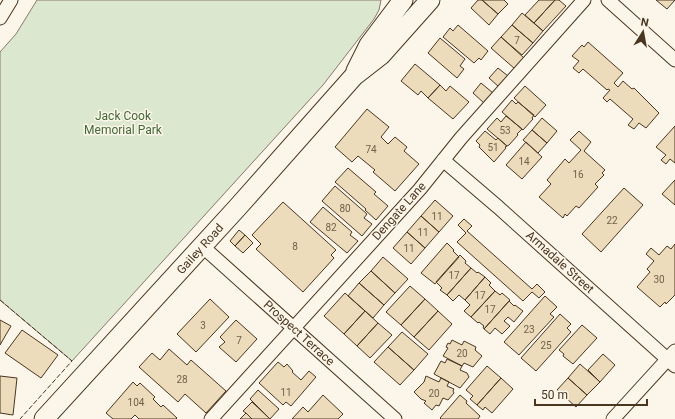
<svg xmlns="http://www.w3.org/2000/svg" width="675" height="419" font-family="Roboto,sans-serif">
<rect width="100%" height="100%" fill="#fbf6e9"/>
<path fill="#dce7d0" stroke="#887966" d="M37 0H381L379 10 374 19 323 85 72 361 0 300V52L16 34Z"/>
<path fill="#ecdcbc" stroke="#4a3520" d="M478 0H482L498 14 489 25 471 8Z
M482 0H504L508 4 498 14Z
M539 0H555L534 23 525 15Z
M555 0H559L566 6 543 31 534 23Z
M656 0H675L667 9Z
M522 13 543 31 533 43 512 25Z
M458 25 488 51 481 60 479 58 474 63 443 37 450 28 453 31Z
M512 25 533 43 522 55 501 37Z
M501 37 524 58 515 69 491 48Z
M440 38 465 59 460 66 464 69 457 78 428 53Z
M588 42 623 73 614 83 618 87 623 81 632 89 634 88 659 113 646 128 639 123 634 129 628 125 633 119 610 99 607 102 603 98 610 90 608 89 607 90 583 69 579 73 573 68 579 61 572 56 582 45 584 47Z
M415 64 440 85 428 98 421 91 418 95 401 81Z
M498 68 508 76 499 87 489 78Z
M481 83 493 93 484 103 473 93Z
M440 85 446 91 450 86 469 102 453 119 428 98Z
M525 86 546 105 535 117 514 98Z
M512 100 516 104 518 102 534 115 532 118 533 119 523 130 502 112Z
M367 109 389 127 381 137 388 144 395 137 407 147 404 151 419 164 395 191 373 172 375 170 358 156 352 162 335 147Z
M506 116 522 129 517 134 518 135 509 145 507 146 487 129 497 118 501 122Z
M542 118 557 131 547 143 532 130Z
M675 126V163L670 159 666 164 661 160 666 155 656 147Z
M532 130 547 143 538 153 523 140Z
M485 131 496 140 498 138 507 146 505 147 506 148 494 162 479 147 480 145 476 141Z
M579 131 591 142 584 151 605 170 602 173 604 175 595 184 598 187 579 208 576 206 567 216 565 214 563 218 539 197 551 184 547 180 565 159 569 163 581 150 570 140Z
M526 142 542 157 522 179 506 165Z
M348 168 376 192 374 194 388 206 376 220 365 210 366 209 335 182Z
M675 180V205L662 194Z
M335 186 367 214 364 218 372 224 362 236 322 201Z
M624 188 643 205 601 252 582 234Z
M435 200 453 216 439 232 421 216Z
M283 202 336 250 331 255 334 258 303 292 256 249 261 244 252 235Z
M323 207 352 232 350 235 358 241 347 253 310 222Z
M421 216 439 232 425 248 407 232Z
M464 219 472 226 467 231 532 289 537 284 545 292 539 298 532 292 523 301 457 242 466 233 458 225Z
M239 230 245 235 235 246 230 241Z
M407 232 425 248 411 264 393 248Z
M245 235 253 243 243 253 235 246Z
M447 243 454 250 453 251 459 257 435 284 421 273Z
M675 244V295L666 304 665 302 660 307 637 287 650 272 647 269 654 261 646 254 651 248 659 255 667 246 671 249Z
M460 255 466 261 465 263 471 268 447 295 440 290 442 288 436 282Z
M383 257 408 279 395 293 371 271Z
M471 268 477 273 478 272 485 277 465 300 459 295 453 301 447 295Z
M371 271 395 293 384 305 359 283Z
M485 277 491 283 489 285 495 291 471 317 464 311 470 305 465 300Z
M359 283 384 305 373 318 348 296Z
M410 286 425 299 401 325 386 312Z
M495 291 500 295 502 293 510 300 484 329 483 327 484 326 479 322 478 323 471 317Z
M345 293 365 311 344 334 324 316Z
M545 296 557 307 550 314 554 317 519 355 504 342Z
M210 299 229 317 196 352 177 334Z
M425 299 438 311 414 337 401 325Z
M509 301 514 306 515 305 523 311 514 322 508 317 504 321 510 326 502 334 495 328 490 334 484 329Z
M365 311 378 323 357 346 344 334Z
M438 311 452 324 429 350 414 337Z
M560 314 571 324 567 328 571 332 536 371 521 358Z
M0 320 11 326 0 345Z
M236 320 257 339 236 362 219 347 225 342 220 337Z
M378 323 392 335 370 358 357 346Z
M582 325 597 338 573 364 563 356 564 354 559 350Z
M22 330 58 355 41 378 5 353Z
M402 332 428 354 414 370 388 347Z
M452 340 462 345 464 341 476 347 475 350 482 356 473 367 464 363 462 366 443 356 448 348 446 347 448 343 450 344Z
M388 347 414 370 400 385 374 362Z
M169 349 187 365 191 360 226 391 206 413 185 394 178 402 139 367 152 353 160 360Z
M603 354 615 365 600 382 588 370Z
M447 359 462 366 460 370 467 373 469 377 460 388 434 374 441 361 445 363Z
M278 362 284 367 287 364 293 371 292 372 301 380 309 371 316 377 291 406 286 402 283 405 259 383Z
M580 364 600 382 587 395 568 378Z
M487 366 501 378 477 405 470 399 473 396 466 390Z
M0 376 17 378 13 415 0 413Z
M426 376 439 382 441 378 449 382 447 386 454 389 453 391 454 393 448 400 443 398 439 406 436 405 432 410 424 403 426 401 421 399 414 392 424 382Z
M501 378 513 389 492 413 485 407 483 410 477 405Z
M568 378 587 395 576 407 557 390Z
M133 382 137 386 140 383 155 397 153 399 161 407 163 405 177 418 176 419H139L135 415 131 419H113L106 413Z
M258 390 279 409 270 419 250 399Z
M323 395 343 414 338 419H292L303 407 308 412Z
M460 395 467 401 466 403 480 416 478 419H441L440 418Z
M252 402 270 419H271H252L246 413 243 411Z
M246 413 252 419H240Z"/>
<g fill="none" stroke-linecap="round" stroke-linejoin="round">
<g stroke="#4a3520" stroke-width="15">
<path id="minor" d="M608 0 675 60
M0 18 11 0
M443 160 498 207 675 366
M202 246 395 419
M211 419 420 189 461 138 584 0
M613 419 675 351"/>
</g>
<g stroke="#4a3520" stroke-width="21">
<path id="secondary" d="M356 71 369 45 403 0
M44 419 237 208 354 76 381 55 430 0"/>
</g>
<use href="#minor" stroke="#fbf6e9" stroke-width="13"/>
<use href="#secondary" stroke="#fbf6e9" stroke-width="19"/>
<path stroke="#4a3520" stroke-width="1" stroke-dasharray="5 2" stroke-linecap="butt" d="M0 300 72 361 20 419"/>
</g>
<g text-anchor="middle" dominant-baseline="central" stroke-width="3" stroke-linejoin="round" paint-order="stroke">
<g font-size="10" fill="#725f47">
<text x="517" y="40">7</text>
<text x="505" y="130">53</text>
<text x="493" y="147">51</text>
<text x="371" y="149">74</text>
<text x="524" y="161">14</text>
<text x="578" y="174">16</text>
<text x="345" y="208">80</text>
<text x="437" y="216">11</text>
<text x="612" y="220">22</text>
<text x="331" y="227">82</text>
<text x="423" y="232">11</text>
<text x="295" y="246">8</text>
<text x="409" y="248">11</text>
<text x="454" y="275">17</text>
<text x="659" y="279">30</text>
<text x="480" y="295">17</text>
<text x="490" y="309">17</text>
<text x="203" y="325">3</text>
<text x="529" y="329">23</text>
<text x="239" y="340">7</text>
<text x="546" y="345">25</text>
<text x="462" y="353">20</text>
<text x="182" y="379">28</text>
<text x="286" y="392">11</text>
<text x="434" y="393">20</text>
<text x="136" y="402">104</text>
</g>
<g font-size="12" fill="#436837" stroke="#fbf6e9">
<text x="123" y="116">Jack Cook<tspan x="123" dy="14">Memorial Park</tspan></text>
</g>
<g font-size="12" fill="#4a3520" stroke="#fbf6e9">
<text transform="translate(399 211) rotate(-48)">Dengate Lane</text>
<text transform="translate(200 249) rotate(-48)">Gailey Road</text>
<text transform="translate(560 262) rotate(42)">Armadale Street</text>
<text transform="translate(299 333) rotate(42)">Prospect Terrace</text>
</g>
</g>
<g transform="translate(643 32) rotate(11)" stroke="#fbf6e9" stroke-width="3" paint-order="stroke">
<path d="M0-3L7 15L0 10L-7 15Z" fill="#4a3520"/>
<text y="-6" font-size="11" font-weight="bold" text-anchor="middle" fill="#4a3520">N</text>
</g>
<path d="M535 399v6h112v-6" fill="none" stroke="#4a3520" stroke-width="2"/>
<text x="541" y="399" font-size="12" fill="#4a3520" stroke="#fbf6e9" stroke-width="3" paint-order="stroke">50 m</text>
</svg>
